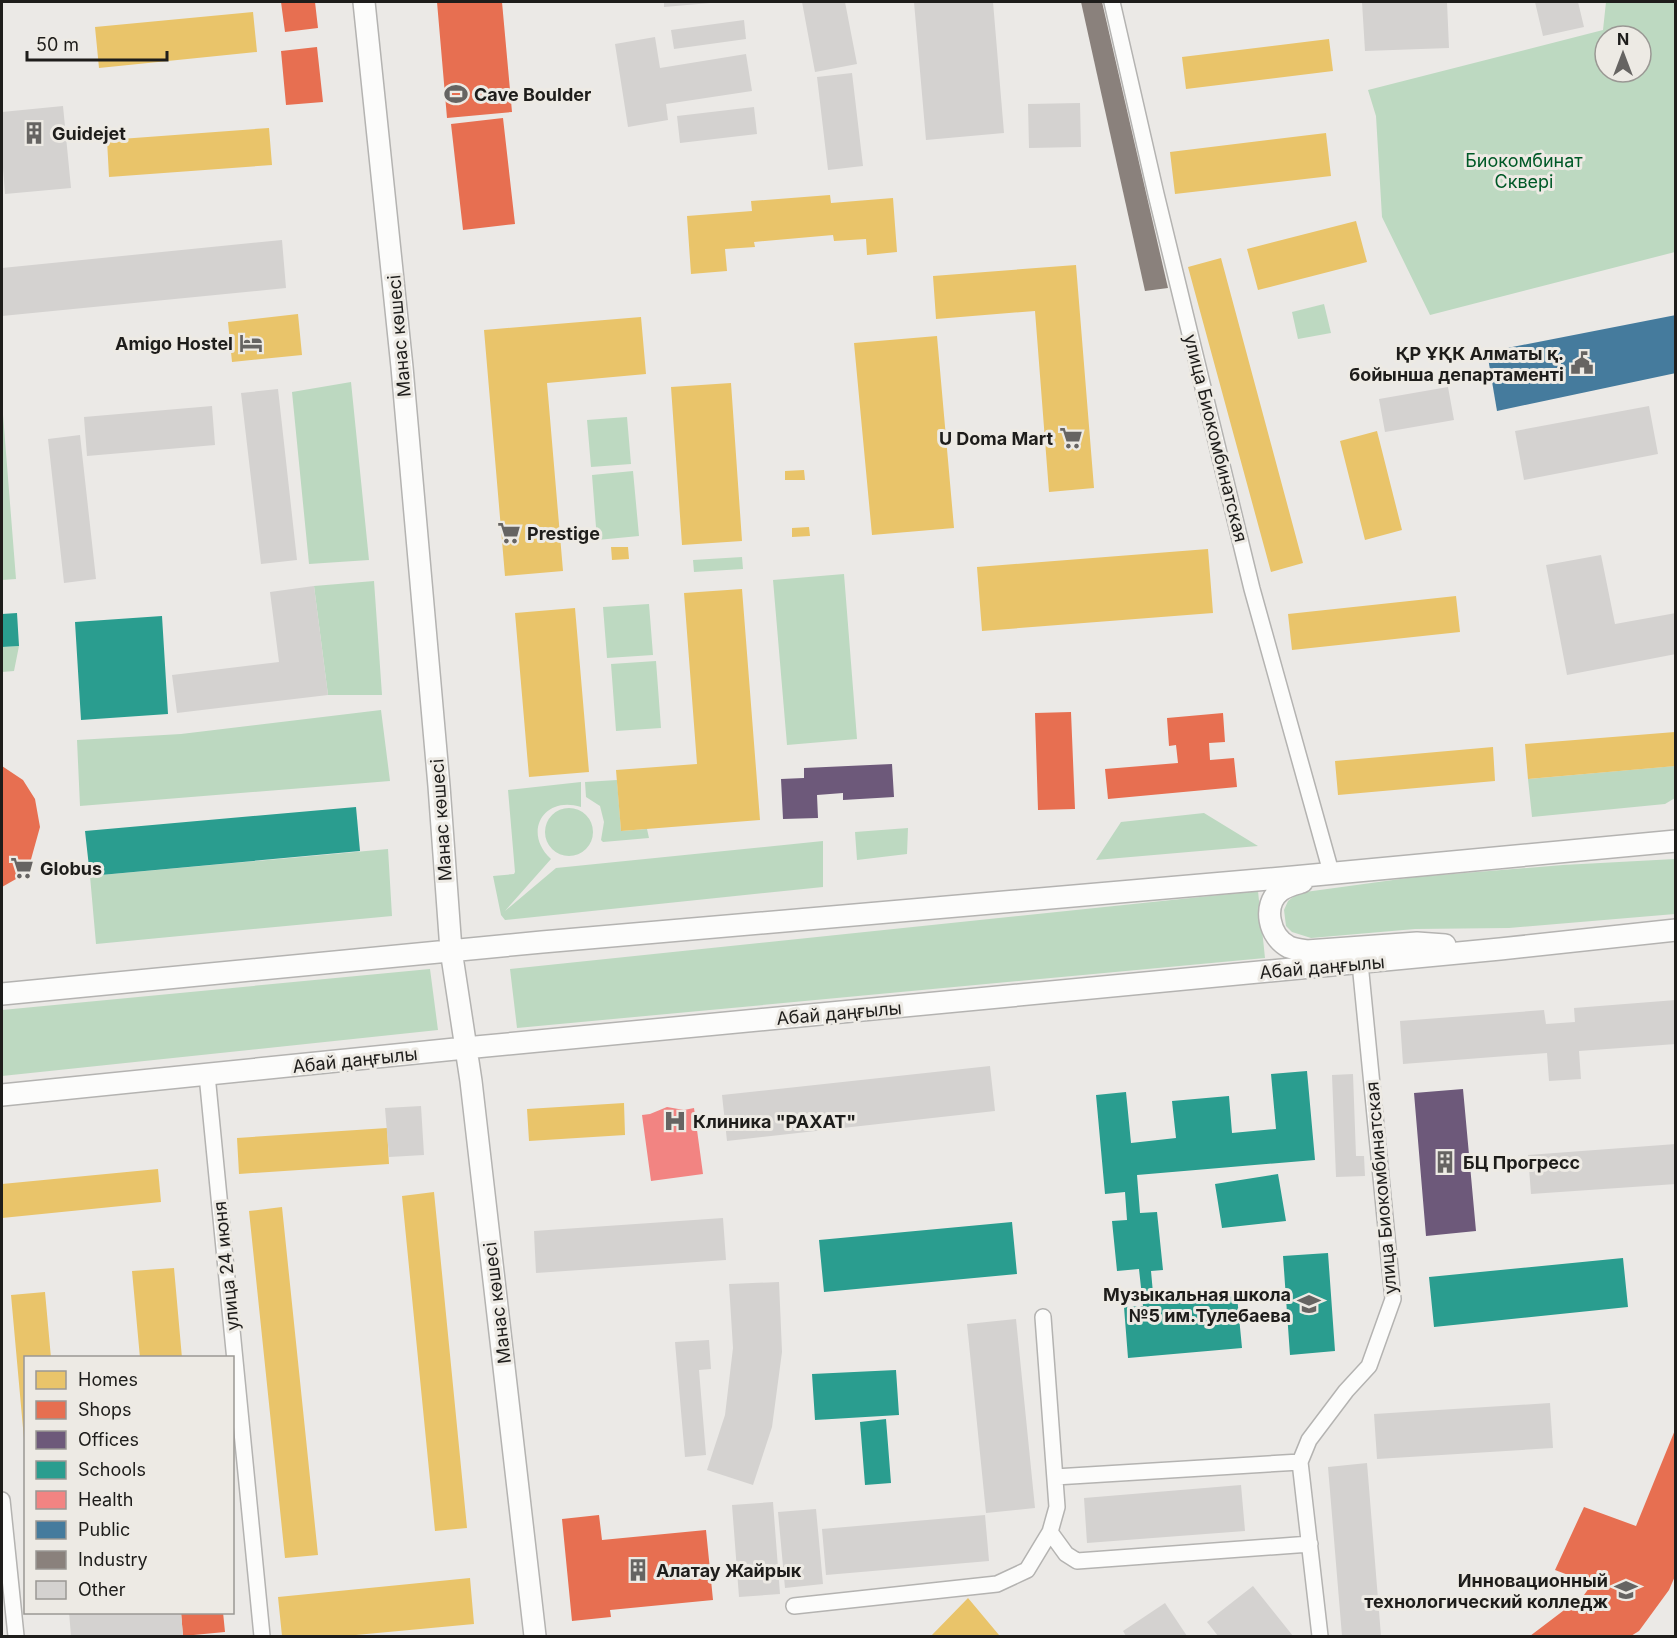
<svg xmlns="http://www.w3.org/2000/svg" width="1677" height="1638" font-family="Inter,sans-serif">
<rect width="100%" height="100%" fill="#ebe9e6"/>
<path fill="#bdd9c1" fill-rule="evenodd" d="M1606 2H1675V252L1430 315 1382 217 1376 116 1368 90 1603 30ZM1605 36H1641V72H1605Z
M1324 304 1331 333 1298 339 1292 312Z
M2 402 16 579 2 580Z
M627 417 631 464 591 467 587 420Z
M633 471 639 536 597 540 592 475Z
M742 557 743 569 694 572 693 560Z
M844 574 857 739 787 745 773 580Z
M649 604 653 655 607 658 603 607Z
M656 661 661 728 616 731 611 664Z
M908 828 907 854 857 860 855 832Z
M1675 859V914L1509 928 1415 929 1311 938 1292 932 1286 926 1284 910 1288 901 1298 893 1415 877 1563 865Z
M1258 891 1265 958 517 1028 510 969Z
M430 969 438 1030 2 1076V1010Z"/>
<path fill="#bcd8c0" d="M351 382 369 560 309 564 292 392Z
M374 581 382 695H328L314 586Z
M19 646 14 671 2 672V647Z
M381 710 390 781 80 806 77 740 181 734Z
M1675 766V798L1665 804 1532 817 1528 779Z
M617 780 621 831 647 829 649 838 603 842 601 840 604 822 600 806 586 797 585 782Z
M581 782V807C544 795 522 832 551 859L505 911 556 868 823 841V887L505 920 501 915 493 876 514 874 515 872 508 790Z
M545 832a24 24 0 1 1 48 0a24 24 0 1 1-48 0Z
M1204 813 1258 846 1096 860 1121 822Z
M388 849 392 916 96 944 90 876Z"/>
<path fill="#e9c46a" d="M253 12 257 52 99 68 95 27Z
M1329 39 1333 71 1186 89 1182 57Z
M269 128 272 165 109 177 107 140Z
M1326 133 1331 176 1175 194 1170 152Z
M830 195 831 203 893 198 897 252 867 255 866 239 834 241 833 235 754 242 755 247 725 249 727 271 691 274 687 216 752 211 751 201Z
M1356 221 1367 262 1258 290 1247 249Z
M1221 258 1303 563 1271 572 1188 267Z
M1076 265 1094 488 1049 492 1035 311 936 319 933 276Z
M298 314 302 355 232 362 228 322Z
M641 317 646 374 547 383 563 571 505 576 484 330Z
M937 336 954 528 872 535 854 343Z
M731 383 742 541 682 545 671 387Z
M1377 431 1402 530 1365 540 1340 441Z
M804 470 805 480H785V471Z
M809 527 810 536 792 537V528Z
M611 547H628L629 559 612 560Z
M1208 549 1213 613 982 631 977 567Z
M742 589 760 820 621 831 616 770 697 764 684 593Z
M1456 596 1460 632 1292 650 1288 614Z
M575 608 589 772 529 777 515 613Z
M1675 732 1676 766 1528 779 1525 744Z
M1493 747 1495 781 1338 795 1335 761Z
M624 1103 625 1135 529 1141 527 1109Z
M387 1128 389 1164 239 1174 237 1138Z
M158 1169 161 1202 2 1218V1184Z
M434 1192 467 1528 435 1531 402 1196Z
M282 1207 318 1555 285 1558 249 1211Z
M174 1268 182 1358H140L132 1271Z
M45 1292 51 1358H26V1439H24L11 1295Z
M470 1578 474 1624 345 1636H282L278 1597Z
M968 1598 999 1635 997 1636H931Z"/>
<path fill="#e76f51" d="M281 2H315L318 28 285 32Z
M437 2H502L512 112 447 118Z
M317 47 323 102 286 105 281 51Z
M503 118 515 224 463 230 451 124Z
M1071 712 1075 809 1038 810 1035 713Z
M1223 713 1225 742 1209 743 1210 760 1234 758 1237 787 1108 799 1105 769 1178 763 1176 745 1169 746 1167 718Z
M2 766 23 780 35 799 40 827 30 863 16 879 2 887Z
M1675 1430 1676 1574 1669 1590 1639 1631 1631 1636H1530L1584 1595 1592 1584 1555 1570 1584 1507 1636 1526Z
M599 1515 602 1540 706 1530 713 1600 610 1610 611 1617 572 1621 562 1519Z
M181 1612H223L225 1632 183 1636Z"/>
<path fill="#6d597a" d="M892 764 894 797 843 800V793L817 795 818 818 783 819 781 779 804 778V768Z
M1463 1089 1476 1231 1426 1236 1414 1093Z"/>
<path fill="#2a9d8f" d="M17 613 19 646 2 647V614Z
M162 616 168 714 81 720 75 622Z
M356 807 360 851 90 876 85 831Z
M1307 1071 1315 1160 1137 1175 1140 1213 1157 1212 1163 1270 1151 1271 1154 1304 1237 1296 1242 1348 1128 1358 1124 1307 1143 1306 1139 1269 1117 1271 1112 1221 1127 1220 1125 1192 1105 1194 1096 1095 1126 1092 1131 1143 1176 1138 1172 1101 1229 1096 1232 1133 1276 1129 1271 1074Z
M1278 1174 1286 1221 1222 1228 1215 1184Z
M1012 1222 1017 1274 824 1292 819 1240Z
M1328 1253 1335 1351 1290 1355 1283 1256Z
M1623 1258 1628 1307 1434 1327 1429 1277Z
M896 1370 899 1415 815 1420 812 1374Z
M886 1419 891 1483 865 1485 860 1422Z"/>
<path fill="#f28482" d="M667 1107 684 1110 694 1108 703 1174 651 1181 642 1115 650 1114Z"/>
<path fill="#457b9d" d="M1676 315V373L1497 411 1487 352Z"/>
<path fill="#8a817c" d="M1081 2H1102L1168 288 1145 291Z"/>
<path fill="#d4d2d0" d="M664 2H710V3L664 7Z
M802 2H845L857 64 815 72Z
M914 2H993L1004 133 926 140Z
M1362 2H1447L1449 48 1365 51Z
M1535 2H1578L1584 27 1543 36Z
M744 20 746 39 674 49 671 30Z
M655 37 660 68 746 54 752 91 666 104 668 120 628 127 615 44Z
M852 73 863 166 828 170 817 77Z
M1080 103 1081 147 1029 148 1028 104Z
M63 106 71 188 5 194 2 155V112Z
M754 107 757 134 680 143 677 116Z
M282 240 286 288 2 316V268Z
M1448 387 1454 420 1385 432 1379 399Z
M278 389 297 560 261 564 241 393Z
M212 406 215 445 87 456 84 417Z
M1649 406 1658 454 1524 480 1515 431Z
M80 435 96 579 64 583 48 439Z
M1601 555 1615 624 1676 613V654L1567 675 1546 565Z
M314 586 328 695 177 713 172 675 279 662 270 592Z
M1676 1000V1044L1579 1051 1581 1079 1549 1081 1547 1053 1403 1064 1400 1021 1544 1010 1546 1024 1575 1022 1574 1008Z
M990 1066 995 1111 727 1141 722 1095Z
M1353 1074 1356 1156H1364L1365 1176 1336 1177 1332 1075Z
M421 1106 424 1155 389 1157 385 1108Z
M1676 1144V1184L1531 1194 1528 1155Z
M723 1218 726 1260 536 1273 534 1231Z
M779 1282 782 1352 772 1427 753 1485 707 1470 725 1415 733 1348 729 1284Z
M1016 1319 1035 1508 986 1513 967 1324Z
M709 1340 711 1369 699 1370 706 1455 685 1457 675 1342Z
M1550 1403 1553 1448 1377 1459 1374 1414Z
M1367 1463 1381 1636H1342L1328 1467Z
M1241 1485 1245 1531 1087 1543 1084 1498Z
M773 1502 780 1594 739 1597 732 1505Z
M816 1509 823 1584 785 1588 778 1512Z
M985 1515 989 1561 826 1575 822 1529Z
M1253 1586 1293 1636H1218L1207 1622Z
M1165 1603 1187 1636H1126L1123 1631Z
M69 1612H181L183 1636H71Z"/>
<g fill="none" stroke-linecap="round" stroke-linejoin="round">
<g stroke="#b4b3b1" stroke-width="18">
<path id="street" d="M1112 2 1156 194 1252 589 1331 872
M207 1075 262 1636
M1055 1477 1300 1462
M2 1500 16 1636
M1050 1532 1066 1554 1077 1561 1310 1544
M794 1606 997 1584 1027 1570 1050 1532 1057 1507 1043 1317
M1320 1636 1300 1462 1309 1440 1346 1391 1369 1366 1393 1299 1360 963"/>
</g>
<g stroke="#b4b3b1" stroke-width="24">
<path id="secondary" d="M364 2 402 367 439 786 451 950 471 1081 535 1636
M1302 882C1295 884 1286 886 1280 891 1262 905 1269 937 1289 947 1294 949 1301 950 1307 951L1417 943 1445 945
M2 994 542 942 1293 877 1676 841
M2 1095 465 1048 1500 949 1676 930"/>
</g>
<use href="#street" stroke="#fcfcfb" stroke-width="15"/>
<use href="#secondary" stroke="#fcfcfb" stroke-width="21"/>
</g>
<defs>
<g id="stadium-bare" transform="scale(1.8)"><path d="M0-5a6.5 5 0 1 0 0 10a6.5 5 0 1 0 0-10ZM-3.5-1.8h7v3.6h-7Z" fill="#666462" stroke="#edeae4" stroke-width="2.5" paint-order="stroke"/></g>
<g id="building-bare" transform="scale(1.8)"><path d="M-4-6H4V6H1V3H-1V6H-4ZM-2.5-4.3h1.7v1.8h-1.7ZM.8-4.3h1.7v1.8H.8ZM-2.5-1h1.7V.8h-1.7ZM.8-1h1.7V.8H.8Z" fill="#666462" stroke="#edeae4" stroke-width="2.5" paint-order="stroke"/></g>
<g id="hotel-bare" transform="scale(1.8)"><path d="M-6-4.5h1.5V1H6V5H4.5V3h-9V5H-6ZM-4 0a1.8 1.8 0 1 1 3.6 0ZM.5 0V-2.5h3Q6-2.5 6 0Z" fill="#666462" stroke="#edeae4" stroke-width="2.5" paint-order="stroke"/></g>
<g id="civic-bare" transform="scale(1.8)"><path d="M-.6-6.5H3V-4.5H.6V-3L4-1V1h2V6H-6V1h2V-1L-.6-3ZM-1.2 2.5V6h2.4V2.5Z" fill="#666462" stroke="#edeae4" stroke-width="2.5" paint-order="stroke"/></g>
<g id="supermarket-bare" transform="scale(1.8)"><path d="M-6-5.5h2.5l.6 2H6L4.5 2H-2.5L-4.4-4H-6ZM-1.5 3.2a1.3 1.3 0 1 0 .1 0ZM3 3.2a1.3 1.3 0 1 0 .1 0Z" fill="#666462" stroke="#edeae4" stroke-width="2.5" paint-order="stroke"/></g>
<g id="hospital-bare" transform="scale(1.8)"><path d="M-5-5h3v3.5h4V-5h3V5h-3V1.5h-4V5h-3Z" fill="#666462" stroke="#edeae4" stroke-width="2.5" paint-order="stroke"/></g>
<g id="school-bare" transform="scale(1.8)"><path d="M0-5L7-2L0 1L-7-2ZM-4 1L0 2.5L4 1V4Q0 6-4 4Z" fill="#666462" stroke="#edeae4" stroke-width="2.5" paint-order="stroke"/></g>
<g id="university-bare" transform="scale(1.8)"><path d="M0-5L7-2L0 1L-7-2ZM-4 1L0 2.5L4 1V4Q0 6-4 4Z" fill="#666462" stroke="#edeae4" stroke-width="2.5" paint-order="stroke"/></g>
</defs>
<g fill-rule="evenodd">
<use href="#stadium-bare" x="456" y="94"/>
<use href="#building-bare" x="34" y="133"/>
<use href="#hotel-bare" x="251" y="343"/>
<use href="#civic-bare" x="1582" y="363"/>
<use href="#supermarket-bare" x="1071" y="438"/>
<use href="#supermarket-bare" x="509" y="533"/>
<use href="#supermarket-bare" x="22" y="868"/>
<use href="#hospital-bare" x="675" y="1121"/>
<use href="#building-bare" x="1445" y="1162"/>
<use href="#school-bare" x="1309" y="1304"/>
<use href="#building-bare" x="638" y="1570"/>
<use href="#university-bare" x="1626" y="1590"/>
</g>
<g text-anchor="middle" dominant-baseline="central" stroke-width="6" stroke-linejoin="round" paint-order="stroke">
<g font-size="18" font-weight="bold" fill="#1e1d1b" stroke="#edeae4" text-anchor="start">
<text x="474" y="94">Cave Boulder</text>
<text x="52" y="133">Guidejet</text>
<text x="233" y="343" text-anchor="end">Amigo Hostel</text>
<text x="1564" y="353" text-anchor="end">ҚР ҰҚК Алматы қ.<tspan x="1564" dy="21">бойынша департаменті</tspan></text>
<text x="1053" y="438" text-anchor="end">U Doma Mart</text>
<text x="527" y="533">Prestige</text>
<text x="40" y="868">Globus</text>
<text x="693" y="1121">Клиника "РАХАТ"</text>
<text x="1463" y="1162">БЦ Прогресс</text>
<text x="1291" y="1294" text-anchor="end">Музыкальная школа<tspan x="1291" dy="21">№5 им.Тулебаева</tspan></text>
<text x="656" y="1570">Алатау Жайрык</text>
<text x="1608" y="1580" text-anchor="end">Инновационный<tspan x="1608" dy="21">технологический колледж</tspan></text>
</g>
<g font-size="18" fill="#005927" stroke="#edeae4">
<text x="1524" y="160">Биокомбинат<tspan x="1524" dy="21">Сквері</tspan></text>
</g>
<g font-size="18" fill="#1e1d1b" stroke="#edeae4">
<text transform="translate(399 336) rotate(-95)">Манас көшесі</text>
<text transform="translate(1216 438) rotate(76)">улица Биокомбинатская</text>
<text transform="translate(441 820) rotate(-94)">Манас көшесі</text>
<text transform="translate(1322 967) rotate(-5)">Абай даңғылы</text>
<text transform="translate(839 1013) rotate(-5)">Абай даңғылы</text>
<text transform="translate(355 1060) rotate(-6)">Абай даңғылы</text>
<text transform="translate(1381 1188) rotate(-95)">улица Биокомбинатская</text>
<text transform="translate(226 1266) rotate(-96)">улица 24 июня</text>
<text transform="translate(497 1303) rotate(-97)">Манас көшесі</text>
</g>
</g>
<rect width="1677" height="1638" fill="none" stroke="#1e1d1b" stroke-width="6"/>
<rect x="24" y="1356" width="210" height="258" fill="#edeae4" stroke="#9a9894" stroke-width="1.5"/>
<rect x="36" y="1371" width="30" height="18" fill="#e9c46a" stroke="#9a9894" stroke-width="1.5"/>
<text x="78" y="1386" font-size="18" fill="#1e1d1b">Homes</text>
<rect x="36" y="1401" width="30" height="18" fill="#e76f51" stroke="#9a9894" stroke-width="1.5"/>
<text x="78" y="1416" font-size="18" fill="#1e1d1b">Shops</text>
<rect x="36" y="1431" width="30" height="18" fill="#6d597a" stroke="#9a9894" stroke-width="1.5"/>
<text x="78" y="1446" font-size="18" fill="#1e1d1b">Offices</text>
<rect x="36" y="1461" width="30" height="18" fill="#2a9d8f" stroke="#9a9894" stroke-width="1.5"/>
<text x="78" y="1476" font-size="18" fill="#1e1d1b">Schools</text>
<rect x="36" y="1491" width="30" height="18" fill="#f28482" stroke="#9a9894" stroke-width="1.5"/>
<text x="78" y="1506" font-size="18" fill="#1e1d1b">Health</text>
<rect x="36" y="1521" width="30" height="18" fill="#457b9d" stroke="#9a9894" stroke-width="1.5"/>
<text x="78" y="1536" font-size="18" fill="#1e1d1b">Public</text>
<rect x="36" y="1551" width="30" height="18" fill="#8a817c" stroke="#9a9894" stroke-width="1.5"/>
<text x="78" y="1566" font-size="18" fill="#1e1d1b">Industry</text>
<rect x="36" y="1581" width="30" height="18" fill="#d4d2d0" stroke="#9a9894" stroke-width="1.5"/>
<text x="78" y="1596" font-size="18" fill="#1e1d1b">Other</text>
<g transform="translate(1623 54)"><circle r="28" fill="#edeae4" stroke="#9a9894" stroke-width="1.5"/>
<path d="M0-4.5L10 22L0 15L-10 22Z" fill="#666462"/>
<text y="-9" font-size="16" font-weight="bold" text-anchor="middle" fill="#1e1d1b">N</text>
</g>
<path d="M27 51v9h140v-9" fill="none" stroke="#1e1d1b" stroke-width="3"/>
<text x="36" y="51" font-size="18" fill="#1e1d1b" stroke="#edeae4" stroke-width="4.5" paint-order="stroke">50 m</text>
</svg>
